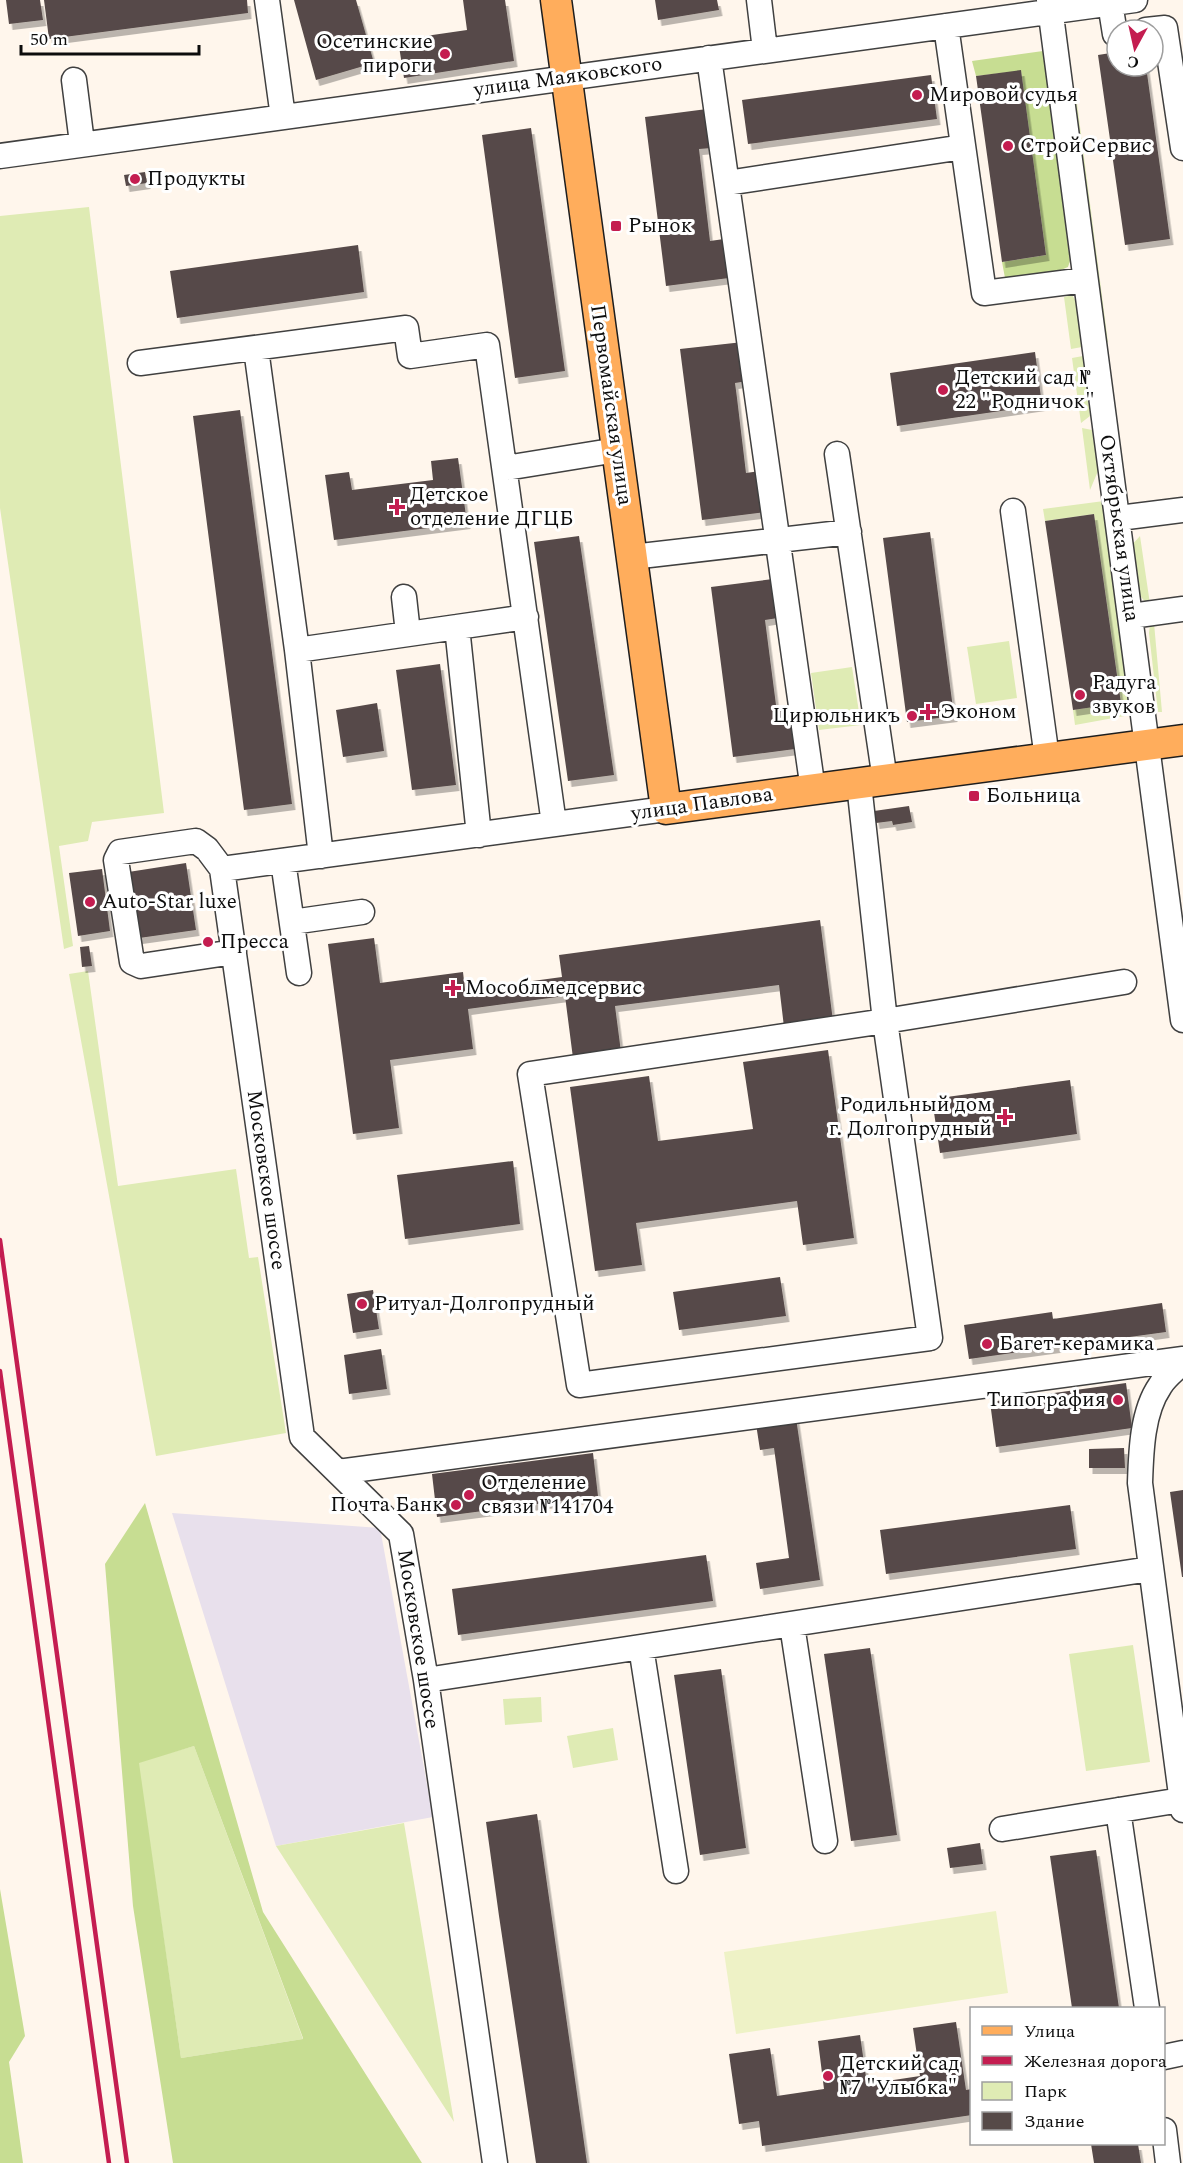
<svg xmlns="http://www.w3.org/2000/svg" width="1183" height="2163" font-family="Spectral,serif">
<defs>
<filter id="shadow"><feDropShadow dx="3.5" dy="6" stdDeviation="0" flood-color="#0004"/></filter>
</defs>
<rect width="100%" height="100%" fill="#fff6ec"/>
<path fill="#e8e0ec" d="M172 1513 380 1528 433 1817 276 1846Z"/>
<path fill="#dfebb4" d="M1073 103H1077L1108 342 1104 344Z
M89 207 164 813 92 822 88 841 59 846 73 946 64 949 0 508V216Z
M1072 295 1076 301 1082 347 1071 349 1064 297Z
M1083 356 1090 416 1081 423 1072 358Z
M1082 428 1092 430 1098 471 1090 490Z
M1104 501 1134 705 1130 715 1075 725 1073 710 1121 702 1094 514 1045 521 1043 509Z
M1140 536 1150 604C1131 596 1133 565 1130 547Z
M1154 623 1162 712H1158L1149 633 1150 625Z
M1009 641 1017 698 976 704 967 647Z
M852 667 861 725 819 730 811 673Z
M88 971 118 1186 236 1169 249 1258 258 1257 286 1433 156 1456 69 974Z
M1133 1645 1150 1762 1086 1771 1069 1654Z
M541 1697 542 1722 505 1725 503 1699Z
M613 1728 618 1760 573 1768 567 1736Z
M194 1746 303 2039 181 2058 138 1762Z
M404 1823 454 2122 276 1846Z"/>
<path fill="#c7dd92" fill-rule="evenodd" d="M1043 51 1070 261 1068 267 1051 274 1005 278 1002 262 1046 255 1021 71 976 76 972 61Z
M145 1503 263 1912 422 2163H173L133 1906 105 1564ZM194 1746 303 2038V2039L181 2058 139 1763Z
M0 1889 25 2036 9 2062 23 2163H0Z"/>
<path fill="#eef2c6" d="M996 1911 1008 1993 736 2034 724 1952Z"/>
<path fill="#564a48" filter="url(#shadow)" d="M6 0H40L43 20 9 24Z
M44 0H247L248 13 49 39Z
M294 0H356L374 63 316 80Z
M463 0H505L514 61 404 78 398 40 467 30Z
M655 0H717L719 10 658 20Z
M1117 52V66H1146L1170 239 1125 245 1098 55Z
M1021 70 1046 255 1002 262 976 76Z
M931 75 937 119 748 144 742 100Z
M707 109 712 148 699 149 710 241 724 239 729 278 666 286 645 117Z
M531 128 565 371 515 378 482 135Z
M145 172 147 183 126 186 124 175Z
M358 245 364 292 177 318 170 271Z
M743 342 748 381 735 383 737 398 746 473 760 471 765 512 702 520 680 349Z
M1035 352 1042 405 897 426 890 373Z
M240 410 292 804 244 810 193 416Z
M458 458 467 523 334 540 325 475 349 472 352 490 433 480 431 461Z
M1094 514 1121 703 1073 710 1045 521Z
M930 532 954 716 907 722 883 538Z
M579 536 614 775 568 781 534 542Z
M773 579 778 618 765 620 776 705 777 710 790 709 795 749 733 757 711 587Z
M440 664 456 785 412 790 396 670Z
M377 703 384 751 343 757 336 710Z
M909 806 912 822 893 825 892 821 876 823 874 811Z
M186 863 196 930 132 939 122 873Z
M102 869 110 931 78 936 69 873Z
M820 920 833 1021 784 1027 779 985 615 1006 621 1052 573 1058 565 996 468 1009 473 1049 390 1060 399 1128 353 1134 328 944 374 938 380 983 463 972 465 990 562 977 559 955Z
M89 946 92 966 82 967 80 947Z
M828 1050 854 1238 803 1245 797 1201 636 1223 642 1265 595 1271 570 1087 649 1076 658 1141 753 1129 743 1062Z
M1070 1080 1077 1134 940 1153 932 1099Z
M513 1161 520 1224 405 1239 397 1175Z
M780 1277 786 1316 679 1330 673 1292Z
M373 1290 379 1329 353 1333 347 1294Z
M1162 1303 1166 1332 969 1359 964 1325 1052 1312 1053 1319Z
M381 1349 387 1389 349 1394 344 1355Z
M1126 1383 1132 1428 996 1447 990 1402Z
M796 1418 820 1580 760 1589 756 1563 789 1558 774 1448 760 1450 756 1424Z
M1124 1448 1125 1468H1089V1449Z
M593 1453 598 1496 437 1517 432 1474Z
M1183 1490V1577H1182L1170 1492Z
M1070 1505 1076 1549 886 1574 880 1530Z
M706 1555 713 1601 458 1635 452 1589Z
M870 1648 897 1835 851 1841 824 1654Z
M721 1669 746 1848 700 1855 674 1675Z
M537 1814 587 2163H536L499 1916 486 1822Z
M980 1843 983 1864 950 1868 947 1848Z
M1096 1850 1119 2008H1072L1050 1856Z
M956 2022 966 2090 972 2089V2115L762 2146 759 2121 739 2124 729 2054 770 2048 777 2096 824 2089 818 2041 860 2035 867 2084 920 2076 913 2028Z
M1091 2144H1138L1141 2163H1094Z"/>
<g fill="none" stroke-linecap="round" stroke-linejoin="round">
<g stroke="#404040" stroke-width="27">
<path id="minor" d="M267 0 283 117
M759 0 765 50
M1049 0 1183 1020
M1110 3 1115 34H1117
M946 26 984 293 1085 280
M1146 30 1165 28 1183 148
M709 58 813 790
M74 80 82 143
M0 156 1135 0
M727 183 963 147
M256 349 297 650 321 856
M140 363 406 328 410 356 487 345 554 824
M837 454 885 780
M506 468 617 450
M1013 511 1047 758
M1119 518 1183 510
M632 557 849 532
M404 597 408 633
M1131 616 1183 609
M457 627 526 617
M297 650 457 627 479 835
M859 784 885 1021 1124 982
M283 861 299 973
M222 869 666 809
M292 922 362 912
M234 952 141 966 132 962 116 860 120 852 196 841 207 849 222 869 302 1437 401 1534 426 1680 495 2163
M885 1021 930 1338 579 1385 530 1074Z
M1183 1362C1176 1369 1165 1377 1160 1386 1142 1412 1141 1452 1140 1483L1183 1810
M338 1472 1183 1359
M792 1625 825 1841
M641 1647 676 1871
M426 1680 1150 1569
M1118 1810 1147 2008
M1002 1829 1181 1800
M1164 2057 1183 2053
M1164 2130 1168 2163"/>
</g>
<g stroke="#1e1e1e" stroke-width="33">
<path id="major" d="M556 0 666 809 1183 740"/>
</g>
<use href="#minor" stroke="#fff" stroke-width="24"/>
<use href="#major" stroke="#ffad5c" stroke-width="30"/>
<path stroke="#c41d50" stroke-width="4.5" d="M0 1240 127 2163
M0 1371 109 2163"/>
</g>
<g fill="#c41d50" stroke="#fff" stroke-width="2">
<circle cx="445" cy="54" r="6"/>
<circle cx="917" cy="95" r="6"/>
<circle cx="1008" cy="146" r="6"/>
<circle cx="135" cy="179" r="6"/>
<rect x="610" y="220" width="12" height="12" rx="3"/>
<circle cx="943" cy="390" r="6"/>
<path d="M394 498h6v6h6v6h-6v6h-6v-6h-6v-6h6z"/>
<circle cx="1080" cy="695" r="6"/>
<path d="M925 703h6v6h6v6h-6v6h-6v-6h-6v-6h6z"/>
<circle cx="912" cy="716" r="6"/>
<rect x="968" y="790" width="12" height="12" rx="3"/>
<circle cx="90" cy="902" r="6"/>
<circle cx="208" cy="942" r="6"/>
<path d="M450 979h6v6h6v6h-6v6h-6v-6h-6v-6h6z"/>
<path d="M1002 1108h6v6h6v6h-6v6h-6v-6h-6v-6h6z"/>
<circle cx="362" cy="1304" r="6"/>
<circle cx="987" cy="1344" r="6"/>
<circle cx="1118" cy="1400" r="6"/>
<circle cx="469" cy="1495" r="6"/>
<circle cx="456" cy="1505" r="6"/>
<circle cx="828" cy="2076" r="6"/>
</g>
<g text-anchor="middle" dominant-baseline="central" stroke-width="6" stroke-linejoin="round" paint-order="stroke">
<g font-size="21" fill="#0d0d0d" stroke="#fff" text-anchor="start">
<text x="433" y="42" text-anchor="end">Осетинские<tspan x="433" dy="24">пироги</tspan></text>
<text x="929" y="95">Мировой судья</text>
<text x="1020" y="146">СтройСервис</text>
<text x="147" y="179">Продукты</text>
<text x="628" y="226">Рынок</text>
<text x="955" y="378">Детский сад №<tspan x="955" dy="24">22 "Родничок"</tspan></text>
<text x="410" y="495">Детское<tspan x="410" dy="24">отделение ДГЦБ</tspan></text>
<text x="1092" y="683">Радуга<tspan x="1092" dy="24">звуков</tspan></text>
<text x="940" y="712">Эконом</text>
<text x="900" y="716" text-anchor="end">Цирюльникъ</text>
<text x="986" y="796">Больница</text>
<text x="102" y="902">Auto-Star luxe</text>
<text x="220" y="942">Пресса</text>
<text x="465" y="988">Мособлмедсервис</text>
<text x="992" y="1105" text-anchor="end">Родильный дом<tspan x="992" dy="24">г. Долгопрудный</tspan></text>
<text x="374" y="1304">Ритуал-Долгопрудный</text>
<text x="999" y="1344">Багет-керамика</text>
<text x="1106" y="1400" text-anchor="end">Типография</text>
<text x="481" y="1483">Отделение<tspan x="481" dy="24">связи №141704</tspan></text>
<text x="444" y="1505" text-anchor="end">Почта Банк</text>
<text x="840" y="2064">Детский сад<tspan x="840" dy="24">№7 "Улыбка"</tspan></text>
</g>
<g font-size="21" fill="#0d0d0d" stroke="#fff">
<text transform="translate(568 77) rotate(-8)">улица Маяковского</text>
<text transform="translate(611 405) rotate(82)">Первомайская улица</text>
<text transform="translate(1119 528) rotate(82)">Октябрьская улица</text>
<text transform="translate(702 804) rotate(-8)">улица Павлова</text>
<text transform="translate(266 1180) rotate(82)">Московское шоссе</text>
<text transform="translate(418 1639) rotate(81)">Московское шоссе</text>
</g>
</g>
<rect x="970" y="2007" width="195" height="138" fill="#ffffff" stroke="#9e9e9e" stroke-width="1.5"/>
<rect x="982" y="2026" width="30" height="9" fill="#ffad5c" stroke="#9e9e9e" stroke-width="1.5"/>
<text x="1024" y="2037" font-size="18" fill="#0d0d0d">Улица</text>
<rect x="982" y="2056" width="30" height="9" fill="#c41d50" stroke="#9e9e9e" stroke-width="1.5"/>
<text x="1024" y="2067" font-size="18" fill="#0d0d0d">Железная дорога</text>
<rect x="982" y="2082" width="30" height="18" fill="#dfebb4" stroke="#9e9e9e" stroke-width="1.5"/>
<text x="1024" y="2097" font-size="18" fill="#0d0d0d">Парк</text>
<rect x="982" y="2112" width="30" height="18" fill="#564a48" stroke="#9e9e9e" stroke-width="1.5"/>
<text x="1024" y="2127" font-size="18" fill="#0d0d0d">Здание</text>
<g transform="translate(1135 48) rotate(188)"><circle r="28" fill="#ffffff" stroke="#9e9e9e" stroke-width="1.5"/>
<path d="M0-4.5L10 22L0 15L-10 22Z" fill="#c41d50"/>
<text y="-9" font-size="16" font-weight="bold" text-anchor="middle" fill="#0d0d0d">С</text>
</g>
<path d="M21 45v9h178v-9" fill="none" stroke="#0d0d0d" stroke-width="3"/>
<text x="30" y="45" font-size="18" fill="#0d0d0d" stroke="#ffffff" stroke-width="4.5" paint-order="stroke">50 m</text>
</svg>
